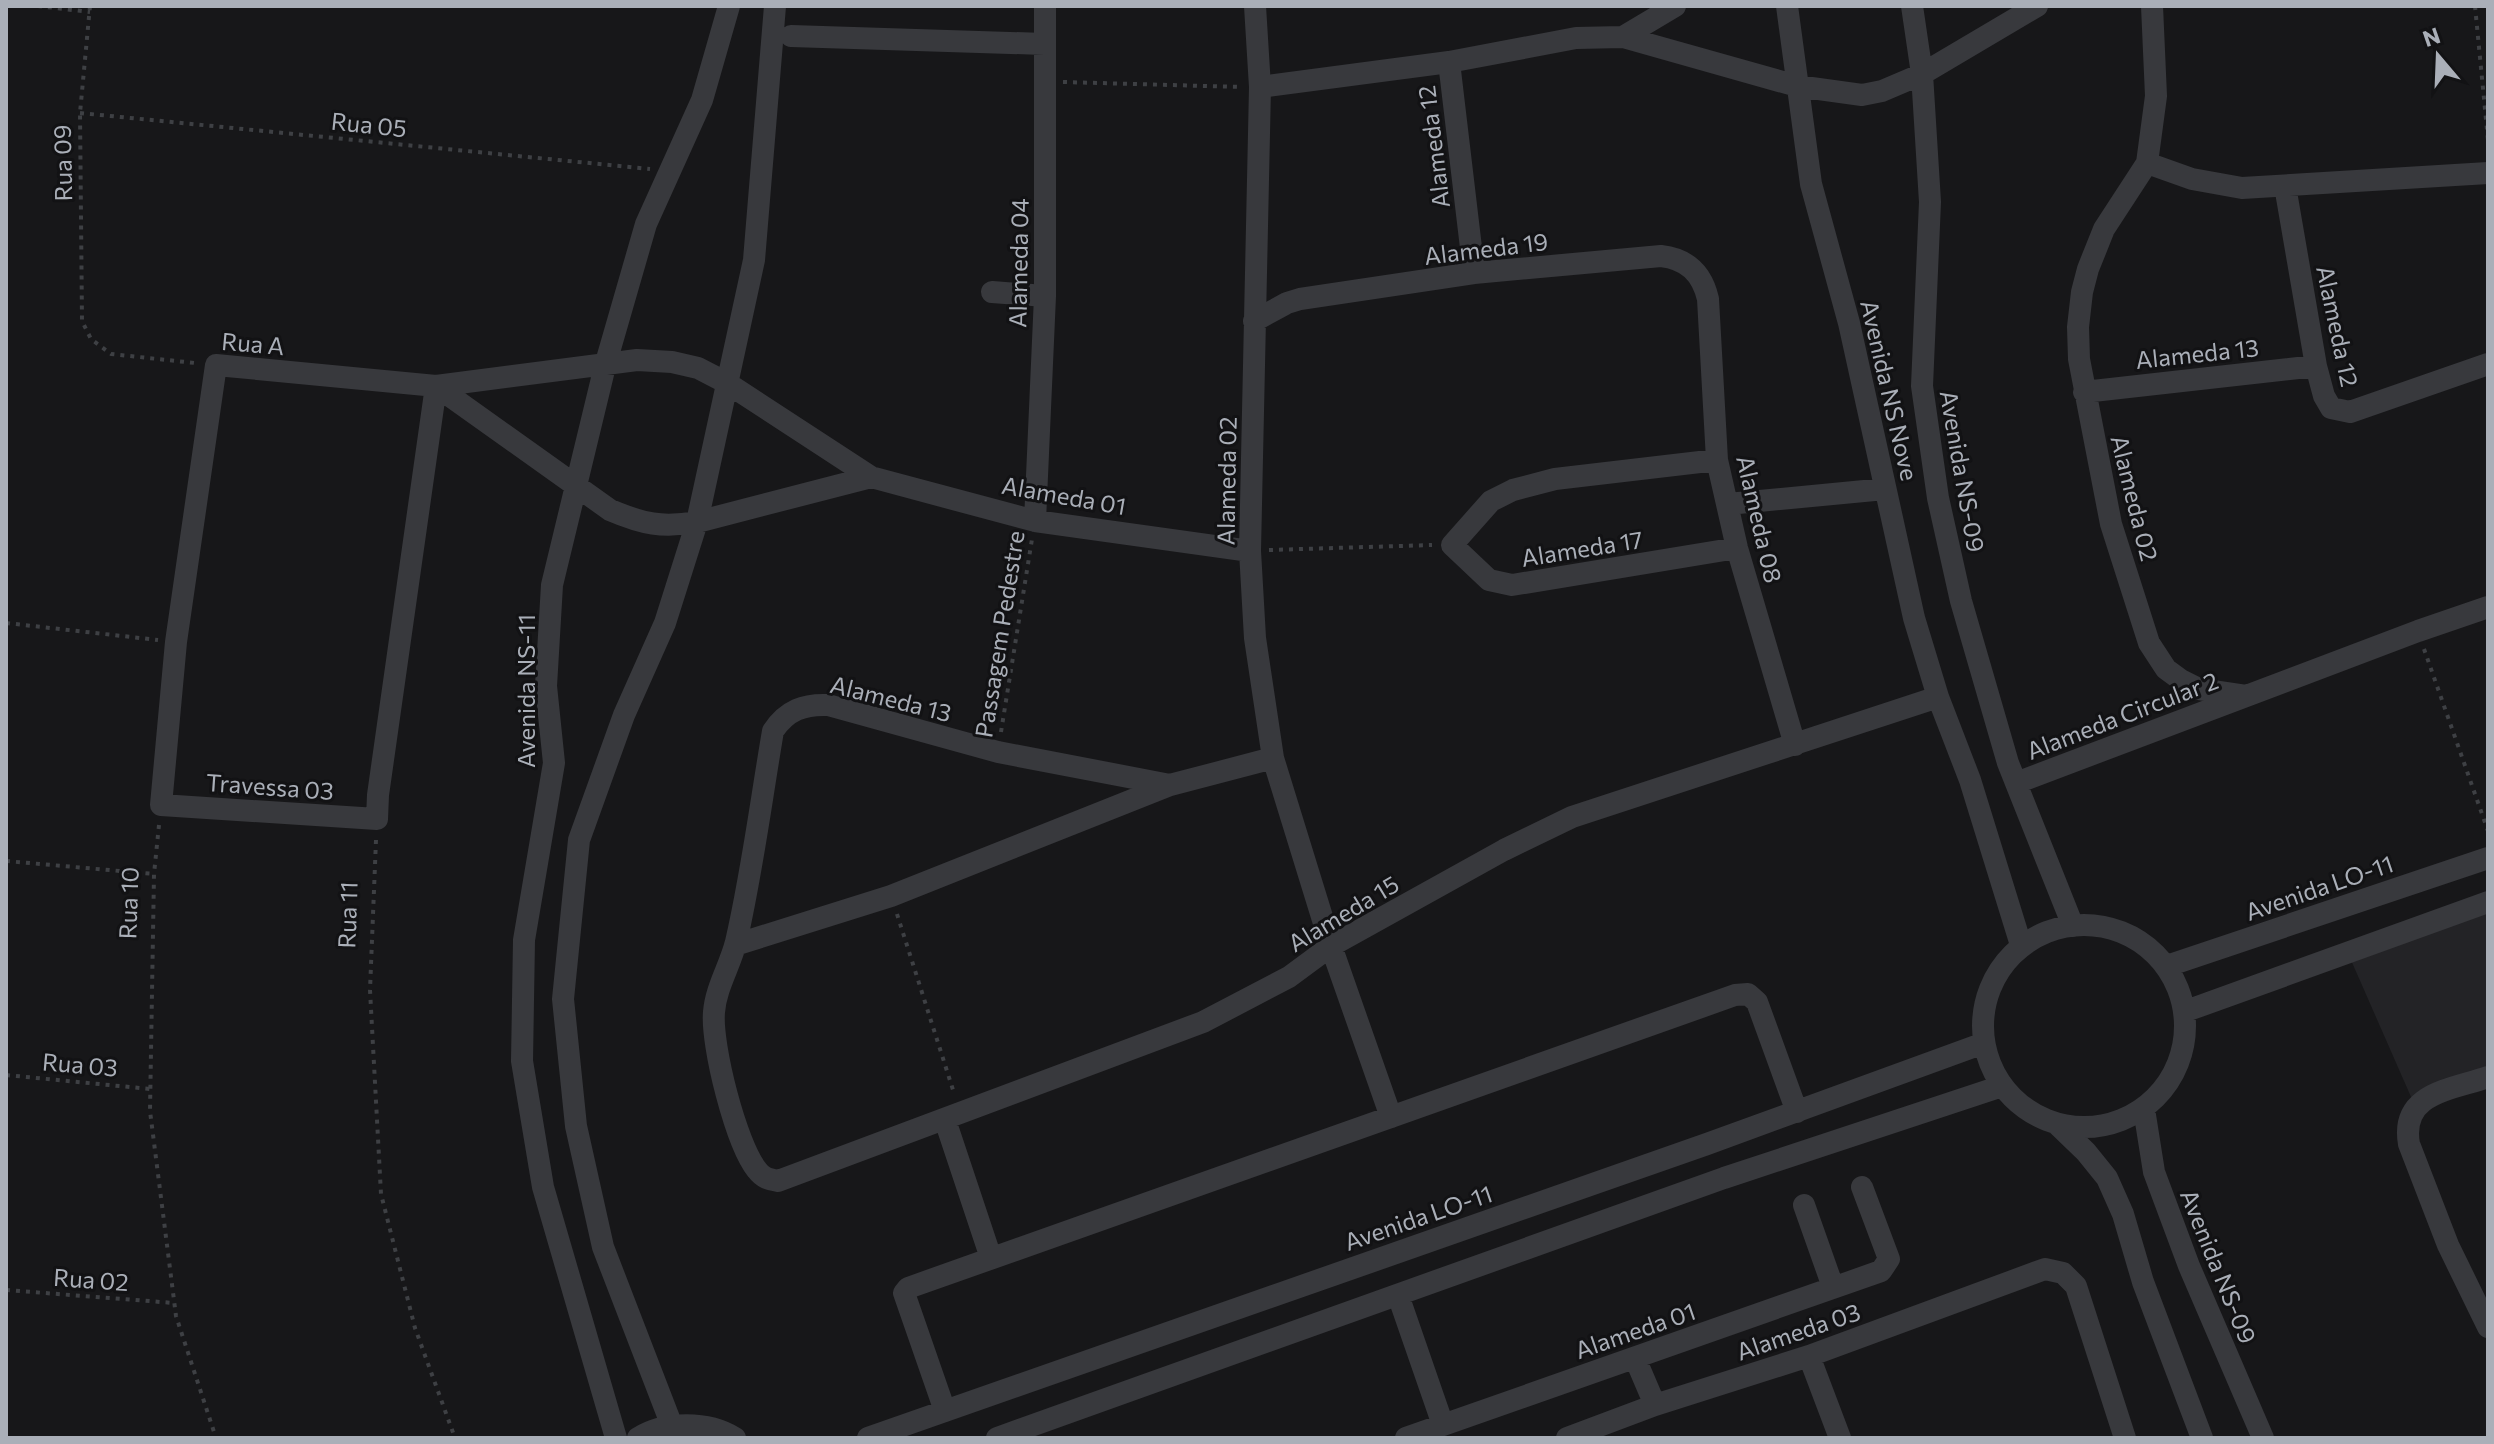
<svg xmlns="http://www.w3.org/2000/svg" width="2494" height="1444" font-family="Commissioner,sans-serif">
<rect width="100%" height="100%" fill="#171719"/>
<path fill="#232326" d="M2488 902V1080L2415 1106 2347 951Z"/>
<g fill="none" stroke-linecap="round" stroke-linejoin="round">
<path stroke="#3e4044" stroke-width="4" stroke-dasharray="4 6" stroke-linecap="butt" d="M38 6 90 12
M90 6 80 113 82 321 91 339 111 354 195 363
M2475 6 2488 140
M1063 82 1242 87
M80 113 650 169
M1269 550 1432 545
M6 623 158 640
M2424 649 2488 831
M1001 732 1032 539
M159 825 154 874 150 1111 176 1316 216 1438
M376 840 370 990 381 1194 415 1328 455 1438
M6 861 154 874
M897 914 954 1093
M6 1075 150 1089
M6 1290 174 1303"/>
<path stroke="#38393d" stroke-width="22" d="M1255 6 1260 87 1250 551 1255 638 1273 758 1331 946 1391 1117
M1787 6 1811 184 1849 323 1914 618 1938 697 1970 780 2021 945
M1912 6 1922 74 1930 202 1922 386 1938 498 1961 601 2008 763 2073 926
M2152 6 2156 96 2147 163 2104 229 2088 269 2082 292 2078 327 2079 359 2111 524 2149 643 2166 669 2181 680 2199 689 2246 696
M791 36 1044 44
M1623 37 1675 6
M1449 62 1474 273
M1260 87 1449 62 1576 38 1623 37 1797 86 1862 95 1882 91 1922 74 2037 6
M2147 163 2192 179 2242 188 2488 173
M2285 186 2316 366 2324 396 2331 408 2350 412 2488 364
M992 292 1045 296
M1254 321 1287 303 1300 299 1474 273 1661 256C1687 259 1702 273 1708 299L1717 460 1737 548 1795 745
M436 386 610 510C643 524 662 528 697 522L871 477 727 383 698 368 672 362 637 360 436 386 216 365 176 642 161 805 377 819 378 795 436 386
M2084 392 2316 366
M1717 460 1555 479 1513 490 1491 501 1452 545 1489 580 1512 585 1737 548
M871 477 1035 521 1250 551
M1728 504 1885 489
M1035 521 1045 296V6
M2016 783 2418 631 2488 607
M1170 785 998 752 828 705C804 704 787 710 773 731 761 801 752 873 736 942 730 966 716 987 714 1012 711 1045 736 1144 757 1170 763 1178 768 1179 778 1181L1203 1022 1289 977 1331 946 1504 850 1572 817 1938 697
M1983 1026a101 101 0 1 1 202 0a101 101 0 1 1-202 0Z
M735 945 891 896 1170 785 1273 758
M2167 966 2488 858
M2186 1011 2488 902
M2488 1077C2450 1090 2400 1093 2409 1144L2448 1245 2488 1327
M2144 1109 2154 1172 2189 1266 2263 1438
M945 1120 991 1258
M2057 1124 2086 1152 2107 1178 2123 1214 2143 1282 2202 1438
M1804 1205 1833 1287
M1398 1295 1443 1425
M1809 1356 1840 1438
M1635 1358 1655 1405
M945 1411 904 1293 908 1288 1735 995 1748 994 1757 1002 1797 1112
M672 1426 603 1247 576 1126 563 999 579 840 624 715 665 623 697 522 754 260 775 6
M616 1438 543 1187 522 1061 524 940 554 763 546 686 552 585 605 366 646 224 702 100 729 6
M638 1438C665 1421 708 1421 735 1438
M868 1438 1707 1144 1984 1043
M997 1438 1724 1178 2002 1086
M1406 1438 1881 1271 1889 1259 1862 1187
M1567 1438 1655 1405 1809 1356 2045 1269 2063 1273 2076 1286 2125 1438"/>
</g>
<g text-anchor="middle" dominant-baseline="central" stroke-width="6" stroke-linejoin="round" paint-order="stroke">
<g font-size="24" fill="#aaafb8" stroke="#121214">
<text transform="translate(369 124) rotate(6)">Rua 05</text>
<text transform="translate(1433 147) rotate(-97)">Alameda 12</text>
<text transform="translate(62 163) rotate(-91)">Rua 09</text>
<text transform="translate(1486 248) rotate(-7)">Alameda 19</text>
<text transform="translate(1018 263) rotate(-89)">Alameda 04</text>
<text transform="translate(2338 326) rotate(78)">Alameda 12</text>
<text transform="translate(253 343) rotate(5)">Rua A</text>
<text transform="translate(2197 353) rotate(-6)">Alameda 13</text>
<text transform="translate(1890 390) rotate(77)">Avenida NS Nove</text>
<text transform="translate(1963 471) rotate(80)">Avenida NS-09</text>
<text transform="translate(1226 481) rotate(-89)">Alameda 02</text>
<text transform="translate(1064 495) rotate(10)">Alameda 01</text>
<text transform="translate(2135 498) rotate(76)">Alameda 02</text>
<text transform="translate(1760 519) rotate(77)">Alameda 08</text>
<text transform="translate(1582 548) rotate(-9)">Alameda 17</text>
<text transform="translate(999 634) rotate(-81)">Passagem Pedestre</text>
<text transform="translate(525 691) rotate(-90)">Avenida NS-11</text>
<text transform="translate(891 698) rotate(14)">Alameda 13</text>
<text transform="translate(2122 715) rotate(-21)">Alameda Circular 2</text>
<text transform="translate(270 786) rotate(4)">Travessa 03</text>
<text transform="translate(2319 887) rotate(-19)">Avenida LO-11</text>
<text transform="translate(128 903) rotate(-88)">Rua 10</text>
<text transform="translate(1343 913) rotate(-31)">Alameda 15</text>
<text transform="translate(347 915) rotate(-88)">Rua 11</text>
<text transform="translate(80 1064) rotate(5)">Rua 03</text>
<text transform="translate(1418 1217) rotate(-19)">Avenida LO-11</text>
<text transform="translate(2219 1266) rotate(68)">Avenida NS-09</text>
<text transform="translate(91 1279) rotate(4)">Rua 02</text>
<text transform="translate(1635 1330) rotate(-19)">Alameda 01</text>
<text transform="translate(1798 1331) rotate(-19)">Alameda 03</text>
</g>
</g>
<rect width="2494" height="1444" fill="none" stroke="#aaafb8" stroke-width="16"/>
<g transform="translate(2438 56) rotate(341)" stroke="#121214" stroke-width="6" paint-order="stroke">
<path d="M0-6L14 30L0 20L-14 30Z" fill="#aaafb8"/>
<text y="-12" font-size="22" font-weight="bold" text-anchor="middle" fill="#aaafb8">N</text>
</g>
</svg>
